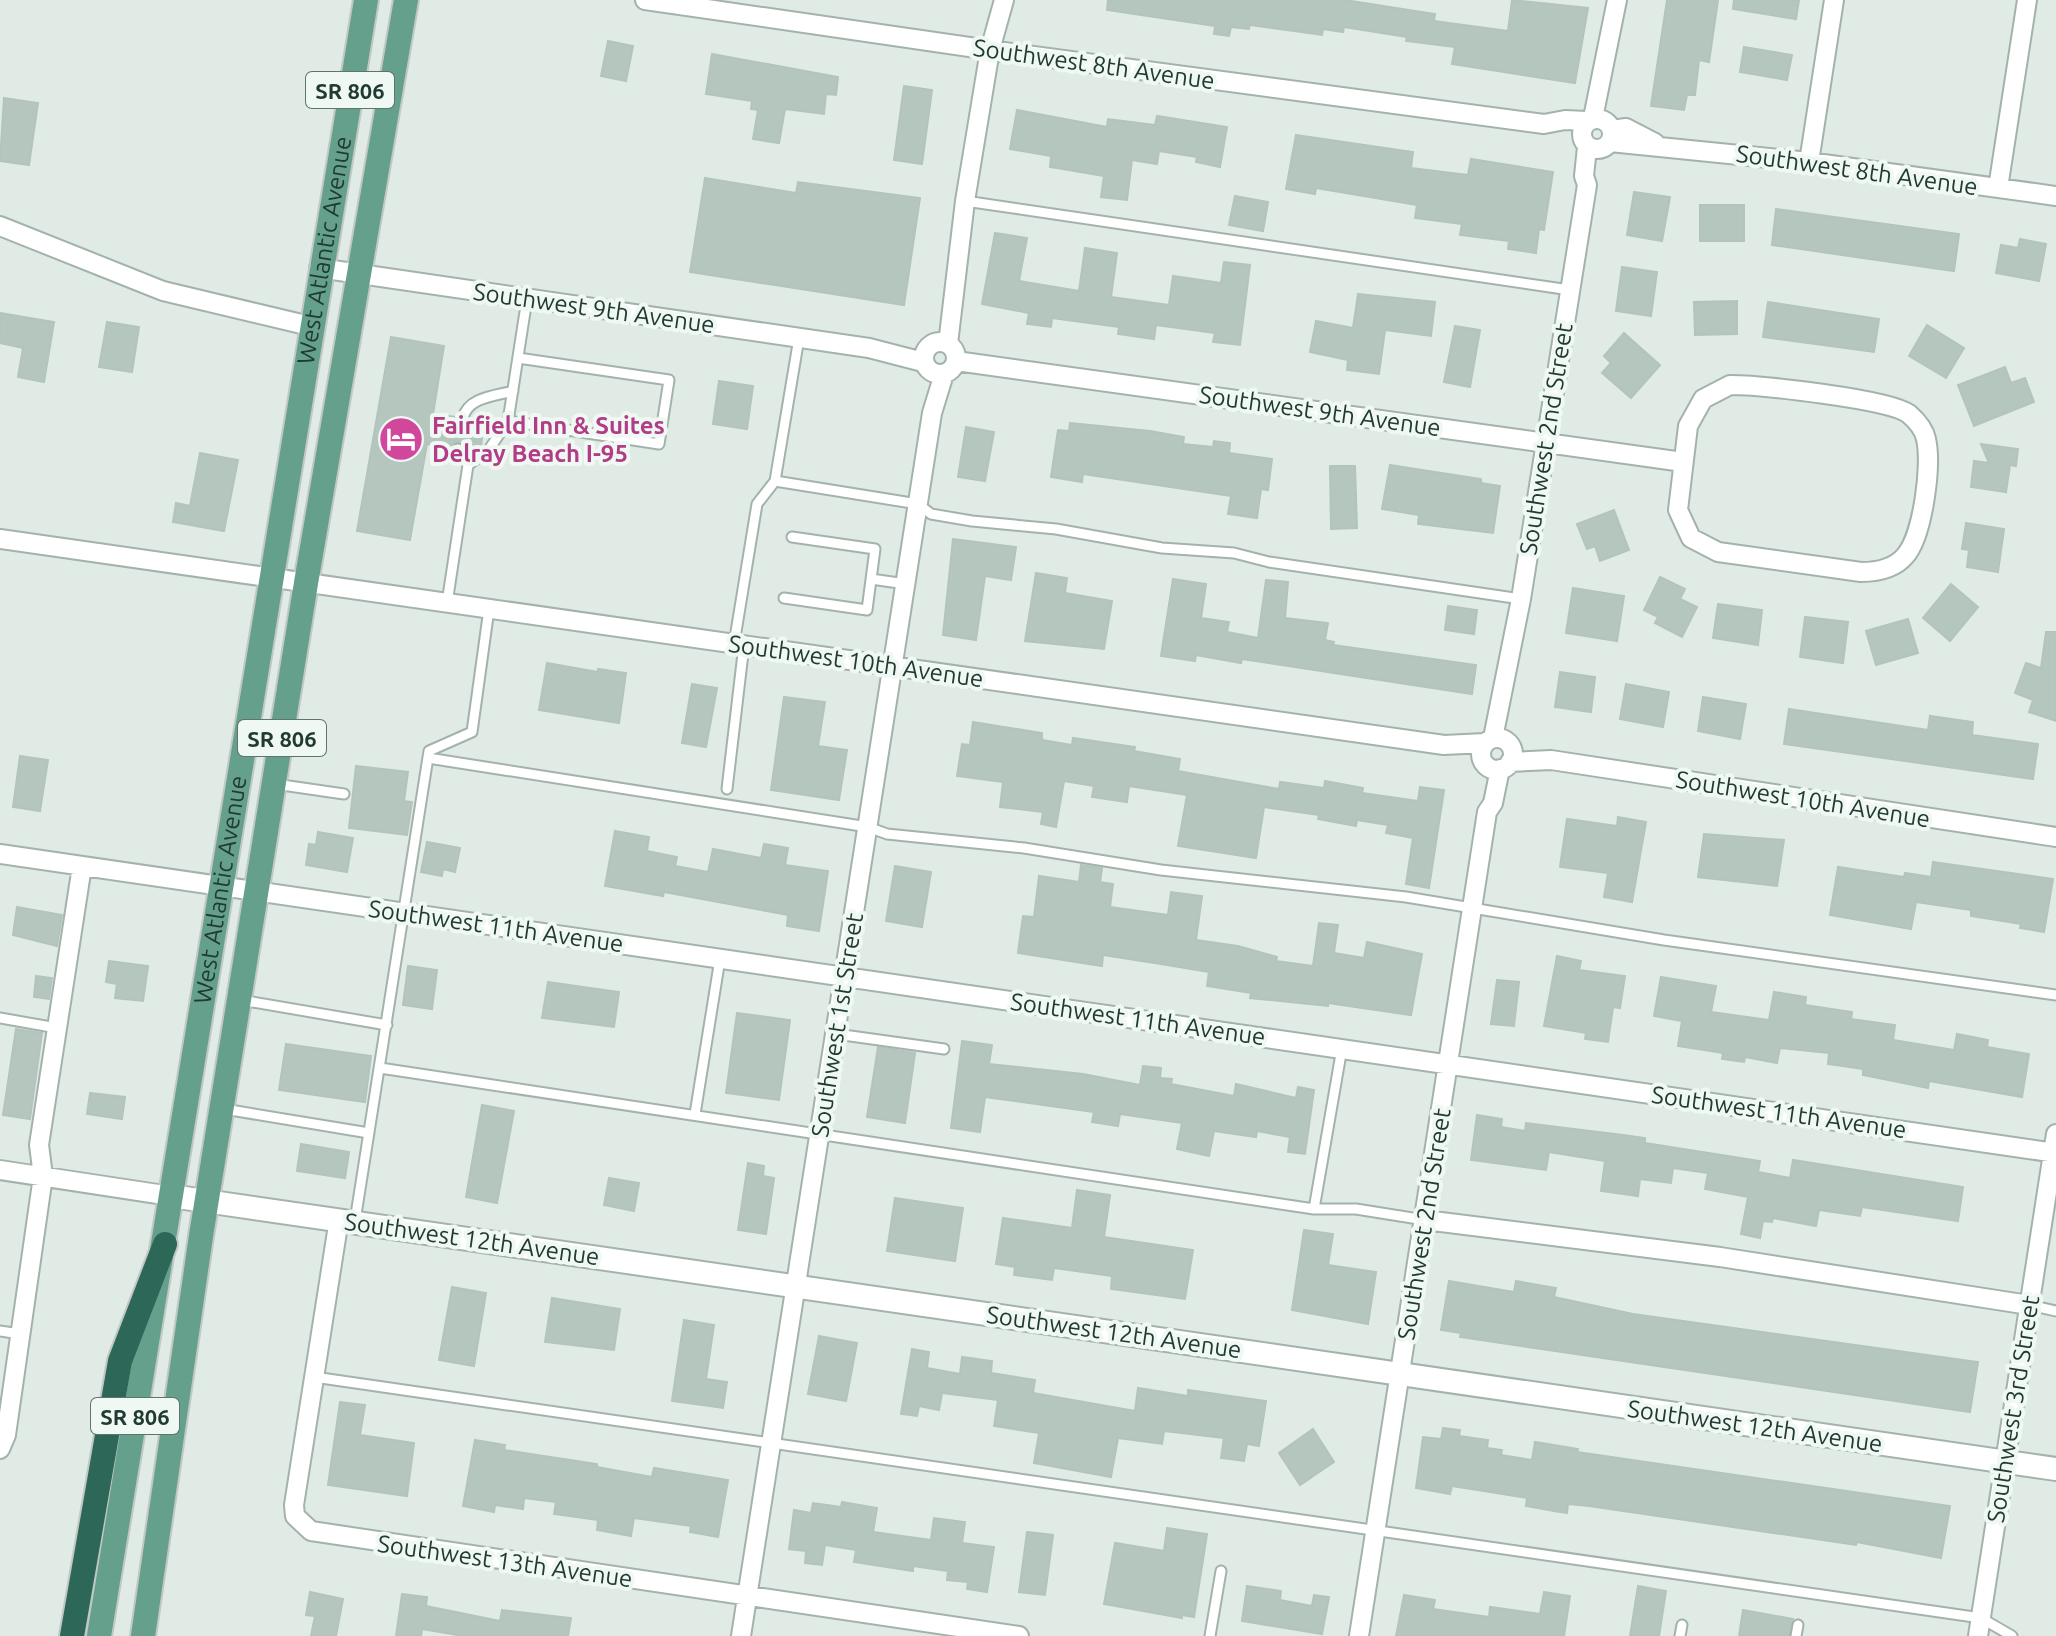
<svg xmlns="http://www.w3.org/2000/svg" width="2056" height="1636" font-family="Ubuntu,sans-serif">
<rect width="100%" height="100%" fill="#e0ebe5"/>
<path fill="#b5c6be" stroke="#b3c4bc" stroke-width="2" d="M1108 0H1345L1435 14 1434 21 1508 31 1512 0 1588 8 1575 83 1452 64 1455 47 1406 41 1407 37 1344 27 1343 32 1323 29 1322 35 1250 25 1249 29 1231 27 1229 36 1214 34 1215 26 1107 10Z
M1667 0H1718L1709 62 1699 60 1695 95H1687L1684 110 1651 106Z
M1734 0H1799L1796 19 1733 9Z
M608 41 633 46 626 81 601 76Z
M1744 47 1792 55 1787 80 1740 72Z
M712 54 838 77 836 95 826 94 824 114 785 109 779 143 753 139 758 110 751 109 752 101 706 94Z
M904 86 932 90 922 164 894 160Z
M4 98 38 103 29 165 0 161Z
M1017 110 1107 127 1108 119 1155 125 1157 116 1227 127 1220 167 1196 162 1197 157 1159 151 1157 164 1132 160 1127 200 1101 197 1104 176 1050 167 1051 156 1010 149Z
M1296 135 1413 152 1411 168 1468 175 1471 159 1553 172 1544 230 1539 229 1536 253 1508 249 1509 241 1460 235 1462 224 1415 218 1417 205 1316 188 1315 194 1286 189Z
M705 178 796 193 798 182 920 198 904 305 690 272Z
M1634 192 1670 197 1662 241 1627 235Z
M1235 196 1268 202 1263 231 1229 225Z
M1700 205H1744V241H1700Z
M1776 209 1959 234 1954 271 1772 245Z
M995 233 1027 238 1019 281 1079 291 1085 248 1117 253 1111 297 1169 305 1173 276 1221 283 1224 262 1250 265 1240 345 1213 342 1215 333 1156 325 1154 339 1118 334 1119 327 1052 318 1051 327 1027 324 1029 313 982 304Z
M2020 239 2046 244 2039 281 1996 273 2001 245 2018 248Z
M1622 267 1657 272 1651 316 1616 311Z
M1358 294 1435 302 1431 336 1385 330 1379 374 1347 370 1348 360 1310 352 1316 321 1353 328Z
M1737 301V334L1695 335 1694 302Z
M1768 302 1879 319 1874 352 1763 337Z
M0 313 54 322 44 382 18 377 23 348 0 343Z
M107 322 139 327 132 372 99 367Z
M1927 325 1964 348 1946 378 1909 356Z
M1455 326 1480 330 1470 387 1444 382Z
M1624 333 1660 365 1631 398 1602 373 1611 363 1604 356Z
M391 337 444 346 433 414 456 417 461 425 471 419 484 421 481 447 475 451 459 442 451 448 427 444 410 540 357 531Z
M2005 367 2011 383 2025 378 2034 402 1974 426 1958 385Z
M719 381 753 386 747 429 713 424Z
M1070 423 1150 431 1184 437 1183 444 1213 447 1214 441 1230 443 1229 453 1272 459 1268 490 1261 489 1257 518 1228 514 1231 496 1083 474 1082 482 1051 477 1058 430 1069 431Z
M966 427 994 432 985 481 958 477Z
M1981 444 2018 449 2016 466 2010 465 2006 492 1971 487 1974 461 1989 463Z
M200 453 238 460 224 531 173 522 176 503 190 506Z
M1390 465 1481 479V483L1500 486 1493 533 1418 524 1419 515 1382 509Z
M1330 466H1355L1357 528 1331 529Z
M1614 510 1629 550 1600 561 1595 546 1587 549 1577 524Z
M1966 523 2004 529 1998 572 1967 567 1969 550 1962 549Z
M953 539 1016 547 1011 580 985 576 976 640 943 635Z
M1036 573 1067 578 1065 593 1112 601 1104 649 1025 641Z
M1660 577 1685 589 1680 599 1697 607 1682 637 1655 623 1658 617 1644 610Z
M1173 579 1206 584 1201 618 1229 622 1227 632 1258 638 1266 580 1288 582 1285 618 1328 623 1325 640 1334 642 1333 645 1476 665 1472 694 1242 659 1241 663 1196 655 1195 661 1161 656Z
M1951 584 1978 607 1950 641 1923 618Z
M1573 588 1624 596 1617 641 1566 633Z
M1718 604 1762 610 1758 645 1713 638Z
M1448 606 1477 610 1474 634 1445 630Z
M1805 617 1848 622 1843 663 1800 657Z
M1908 619 1918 653 1876 665 1866 631Z
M2046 632H2056V721L2029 712 2033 700 2015 693 2026 663 2041 668Z
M547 663 598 672V669L626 673 619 723 539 710Z
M1560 672 1595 677 1591 712 1555 707Z
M692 684 717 688 706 747 682 743Z
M1626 684 1669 692 1663 727 1620 719Z
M784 697 825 702 818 746 847 750 839 800 771 790Z
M1703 697 1746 704 1740 739 1698 731Z
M1789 709 1928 730 1930 716 1973 722 1972 735 2038 744 2033 779 1784 744Z
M973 722 1042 733V740L1072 745 1073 738 1135 747 1134 751 1180 759 1178 771 1279 789 1280 782 1324 788 1325 781 1363 788 1362 793 1418 801 1420 787 1444 790 1429 888 1406 884 1413 838 1386 833 1388 825 1357 820 1356 826 1318 819 1319 815 1264 807 1256 858 1178 846 1187 795 1129 786 1127 802 1092 797 1094 786 1064 781 1056 827 1041 824 1043 812 1000 807 1003 782 957 776 962 744 970 745Z
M20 756 48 760 40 811 13 807Z
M356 766 408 772 404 801 412 802 407 835 349 828Z
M1618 817 1646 822 1632 902 1604 897 1608 873 1560 867 1567 819 1617 826Z
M615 831 649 837 647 851 677 857 675 866 708 872 713 849 761 858 764 844 788 848 785 865 828 871 819 931 787 926 788 915 664 892 663 896 605 886Z
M318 832 353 838 347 872 306 865 309 844 316 845Z
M1704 834 1784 840 1777 886 1698 877Z
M427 842 460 848 455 872 443 869 442 876 421 872Z
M1933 862 2053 879 2044 932 2020 928 2021 924 1971 916V910L1916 902 1911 929 1830 915 1838 867 1904 877 1905 873 1931 877Z
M1081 865 1102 868 1100 882 1113 884 1110 907 1168 915 1171 892 1202 896 1196 940 1238 946 1277 957 1276 961 1313 966 1319 923 1338 925 1334 953 1364 958 1367 942 1422 954 1411 1015 1328 1003V1006L1250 998 1251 993 1207 986 1209 972 1161 964 1103 955 1102 966 1018 953 1023 916 1034 917 1039 876 1079 882Z
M895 866 931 872 922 927 886 921Z
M17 907 62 915 57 946 13 935Z
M1557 956 1581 961 1579 970 1625 976 1620 1008 1613 1007 1608 1042 1585 1039 1586 1033 1544 1026Z
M109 961 148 966 143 1001 115 998 117 984 106 982Z
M408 966 437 970 432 1009 403 1005Z
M36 976 52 978 49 999 34 997Z
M1661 977 1716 986 1711 1012 1769 1020 1774 992 1806 997 1805 1005 1852 1012 1851 1019 1895 1025 1893 1040 1954 1050 1957 1034 1988 1040 1987 1047 2029 1054 2022 1097 1929 1081 1928 1088 1863 1075V1069L1828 1064 1829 1053 1780 1048 1777 1063 1745 1057 1744 1062 1722 1059 1723 1053 1678 1046 1682 1021 1654 1016Z
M1497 980 1519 982 1514 1026 1491 1024Z
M548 982 619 992 614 1027 542 1018Z
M737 1013 790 1020 779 1100 726 1093Z
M16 1029 42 1033 30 1119 3 1115Z
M962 1041 992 1045 989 1064 1083 1074 1140 1085 1143 1066 1161 1068 1160 1078 1172 1079 1171 1084 1234 1096 1236 1084 1296 1098 1298 1087 1314 1090 1305 1154 1288 1152 1290 1137 1257 1131 1256 1137 1214 1131 1209 1156 1177 1149 1182 1123 1120 1114 1118 1126 1092 1122 1094 1112 985 1097 980 1132 951 1128Z
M286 1044 371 1056 365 1102 279 1090Z
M878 1047 915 1053 905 1123 867 1117Z
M90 1093 125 1097 122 1119 87 1114Z
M482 1105 514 1111 497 1203 466 1197Z
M1477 1115 1502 1119 1501 1127 1525 1131 1526 1123 1623 1135 1645 1138V1143L1760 1161 1758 1172 1790 1178 1793 1160 1963 1187 1958 1221 1862 1207 1860 1216 1819 1210 1816 1226 1773 1218 1772 1222 1763 1221 1760 1238 1741 1234 1748 1197 1705 1189 1708 1173 1673 1168 1671 1183 1640 1179 1638 1196 1601 1191 1605 1161 1549 1152 1546 1170 1471 1160Z
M301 1144 349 1152 345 1178 297 1171Z
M748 1163 764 1166 763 1176 774 1178 766 1234 738 1230Z
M609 1178 639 1183 634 1211 604 1205Z
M1077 1190 1110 1195 1104 1237 1193 1250 1185 1299 1111 1289 1112 1276 1054 1268 1052 1280 1014 1275 1015 1267 996 1264 1003 1218 1072 1228Z
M895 1198 963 1208 955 1261 887 1251Z
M1304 1230 1333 1234 1328 1265 1376 1272 1368 1324 1292 1310Z
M1449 1281 1514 1292 1516 1281 1556 1288 1554 1297 1633 1314 1978 1362 1970 1412 1460 1337 1461 1333 1441 1330Z
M452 1287 486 1293 474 1366 439 1360Z
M552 1298 620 1309 614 1350 545 1342Z
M684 1320 714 1325 706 1379 727 1382 723 1408 672 1401Z
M819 1336 857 1343 846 1401 808 1394Z
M912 1349 929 1352 927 1368 960 1374 962 1357 992 1361 991 1373 1035 1380 1033 1393 1135 1411 1138 1388 1188 1396V1390L1266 1401 1259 1446 1247 1444 1244 1461 1221 1458 1224 1438 1164 1431 1162 1444 1118 1438 1111 1477 1034 1463 1039 1433 994 1426 998 1400 942 1393 939 1410 919 1406 917 1416 901 1414Z
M340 1402 365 1405 360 1435 414 1443 407 1496 328 1485Z
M1443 1428 1460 1430 1459 1436 1488 1440 1487 1448 1502 1450 1501 1455 1532 1460 1535 1442 1578 1449 1577 1452 1950 1506 1941 1558 1857 1542 1856 1545 1589 1506 1568 1504 1567 1513 1554 1511 1526 1506 1527 1498 1452 1486 1450 1494 1416 1488 1423 1437 1441 1439Z
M1313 1429 1334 1462 1300 1485 1279 1453Z
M475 1440 505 1445 504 1450 597 1464V1467L652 1477 654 1468 728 1480 718 1537 690 1532 691 1526 634 1518 631 1536 597 1530 598 1520 554 1514 556 1502 524 1498 523 1509 495 1505 494 1512 463 1506Z
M842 1502 877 1508 873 1532 931 1540 934 1518 965 1522 962 1543 994 1547 987 1592 967 1589 968 1582 947 1580 948 1571 913 1566V1571L854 1562 856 1550 825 1545 822 1565 805 1563 806 1551 789 1549 794 1510 811 1513 813 1503 841 1507Z
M1167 1528 1207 1534 1194 1617 1182 1615V1618L1104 1604 1115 1543 1164 1551Z
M1027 1532 1053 1535 1045 1595 1019 1592Z
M1247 1586 1281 1591 1280 1600 1312 1606 1314 1595 1329 1597 1322 1634 1242 1621Z
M1638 1586 1666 1591 1659 1636H1630Z
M310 1592 343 1599 336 1636H311L315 1616 306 1615Z
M1544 1592 1570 1596 1564 1636H1396L1404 1595 1435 1600 1433 1609 1489 1617 1490 1607 1540 1614Z
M402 1594 427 1597 426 1606 500 1621 502 1610 571 1618 568 1636H463L422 1629 421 1636H396Z
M1743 1610 1793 1619 1789 1636H1739Z"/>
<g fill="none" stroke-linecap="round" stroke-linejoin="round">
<g stroke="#a3b3ac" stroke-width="13">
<path id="service" d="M965 201 1570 290
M463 418C468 397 495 396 513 391
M508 421 659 444 669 380 518 358
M458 449 468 465
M775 481 918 504 931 514 972 521 1056 529 1162 548 1234 553 1269 562 1521 599
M871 579 906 584
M784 598 867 610 875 549 792 537
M447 603 468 465 488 451 508 421 527 299
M734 644 757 504 775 481 799 338
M428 758 868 827 887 834 1024 848 1161 870 1406 897 1664 940 2056 995
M275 784 344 794
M727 789 744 645
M241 1000 387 1025
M0 1018 57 1028
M836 1034 944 1049
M380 1068 1314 1209H1356L1425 1220
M224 1109 369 1133
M695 1114 720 959
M1314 1209 1342 1048
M355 1221 429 751 472 732 489 609
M2029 1305 2056 1311
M0 1331 20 1334
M314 1377 1981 1618 2012 1636
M1210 1636 1221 1571
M1680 1636 1682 1625
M1796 1636 1798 1625"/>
</g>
<g stroke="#a3b3ac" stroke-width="22">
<path id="minor" d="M645 0 990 50 1544 124 1565 120 1587 121
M1593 118 1617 0
M1582 134a15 15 0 1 1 30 0a15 15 0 1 1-30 0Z
M1612 130 1626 128 1655 143
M1610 142 1809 162 2056 196
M1809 162 1834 0
M1998 188 2027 0
M0 226 163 291 310 326
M319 268 869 348 923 362
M924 358a16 16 0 1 1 32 0a16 16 0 1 1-32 0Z
M948 344 965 201 990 50 1004 0
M956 361 1683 462
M1730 385C1760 385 1889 399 1909 414 1917 421 1924 429 1926 439 1932 465 1923 536 1905 556 1894 569 1878 572 1861 572L1718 552 1691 538 1678 510 1688 426 1703 399Z
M0 539 1444 745 1485 743
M1493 738 1521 599 1587 185 1584 176 1587 147
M1481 754a16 16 0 1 1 32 0a16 16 0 1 1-32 0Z
M1510 762 1551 760 2056 837
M0 854 2056 1153
M0 1170 171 1196
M339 1219 294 1505 295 1516 311 1531 1019 1636
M1425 1220 1720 1257 2029 1305
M0 1449 6 1435 43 1176 39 1145 82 866
M741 1636 932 413 944 374
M1359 1636 1487 812 1493 803 1500 769
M1978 1636 2056 1134"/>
</g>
<g stroke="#a3b3ac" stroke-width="26">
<path id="tertiary" d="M171 1196 2056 1469"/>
</g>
<g stroke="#c1c8c6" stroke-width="28">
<g id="primary">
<path id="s1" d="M99 1636C189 1091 272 545 366 0"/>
<path d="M143 1636 201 1236 306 583 406 0"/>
</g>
</g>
<g stroke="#c1c8c6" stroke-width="28">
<path id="motorway" d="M72 1636 120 1361 165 1244"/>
</g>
<use href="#service" stroke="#fff" stroke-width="9"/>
<use href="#minor" stroke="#fff" stroke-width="18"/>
<use href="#tertiary" stroke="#fff" stroke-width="22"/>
<use href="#primary" stroke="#65a08d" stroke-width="24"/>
<use href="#motorway" stroke="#2d6757" stroke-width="24"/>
</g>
<defs>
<g id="hotel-disc" transform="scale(2.3)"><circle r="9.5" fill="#d1479c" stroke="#f0f8f4"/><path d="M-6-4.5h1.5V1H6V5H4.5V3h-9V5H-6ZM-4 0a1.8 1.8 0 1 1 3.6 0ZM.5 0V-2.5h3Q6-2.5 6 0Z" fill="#fff"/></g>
</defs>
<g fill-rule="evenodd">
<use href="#hotel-disc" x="401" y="439"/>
</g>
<g text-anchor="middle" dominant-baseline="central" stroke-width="8" stroke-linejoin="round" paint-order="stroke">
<g fill="#f0f8f4" stroke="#5f746c" stroke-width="2">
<rect x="306" y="72" width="88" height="36" rx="6"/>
<rect x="238" y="720" width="88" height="36" rx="6"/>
<rect x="91" y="1398" width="88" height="36" rx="6"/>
</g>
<g font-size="22" font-weight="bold" fill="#213b32">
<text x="350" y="90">SR 806</text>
<text x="282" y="738">SR 806</text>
<text x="135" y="1416">SR 806</text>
</g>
<g font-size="24" fill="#213b32" stroke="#f0f8f4">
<text transform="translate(1094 64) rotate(8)">Southwest 8th Avenue</text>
<text transform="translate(1857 170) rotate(8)">Southwest 8th Avenue</text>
<text stroke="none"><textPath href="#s1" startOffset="1404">West Atlantic Avenue</textPath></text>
<text transform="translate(594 308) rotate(8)">Southwest 9th Avenue</text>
<text transform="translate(1320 411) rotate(8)">Southwest 9th Avenue</text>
<text transform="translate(1546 439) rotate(-81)">Southwest 2nd Street</text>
<text transform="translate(856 661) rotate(8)">Southwest 10th Avenue</text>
<text transform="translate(1803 799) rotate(9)">Southwest 10th Avenue</text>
<text stroke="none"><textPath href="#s1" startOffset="756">West Atlantic Avenue</textPath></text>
<text transform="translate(496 926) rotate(8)">Southwest 11th Avenue</text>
<text transform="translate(1138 1019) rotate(8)">Southwest 11th Avenue</text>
<text transform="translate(837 1025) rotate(-81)">Southwest 1st Street</text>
<text transform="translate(1779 1112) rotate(8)">Southwest 11th Avenue</text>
<text transform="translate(1424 1224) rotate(-81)">Southwest 2nd Street</text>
<text transform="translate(472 1239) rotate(8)">Southwest 12th Avenue</text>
<text transform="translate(1114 1332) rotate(8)">Southwest 12th Avenue</text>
<text transform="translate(2013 1409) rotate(-81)">Southwest 3rd Street</text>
<text transform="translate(1755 1426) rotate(8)">Southwest 12th Avenue</text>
<text transform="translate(505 1561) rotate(8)">Southwest 13th Avenue</text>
</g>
<g font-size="24" font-weight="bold" fill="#b23c85" stroke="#f0f8f4" text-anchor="start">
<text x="432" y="425">Fairfield Inn &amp; Suites<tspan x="432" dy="28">Delray Beach I-95</tspan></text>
</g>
</g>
</svg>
